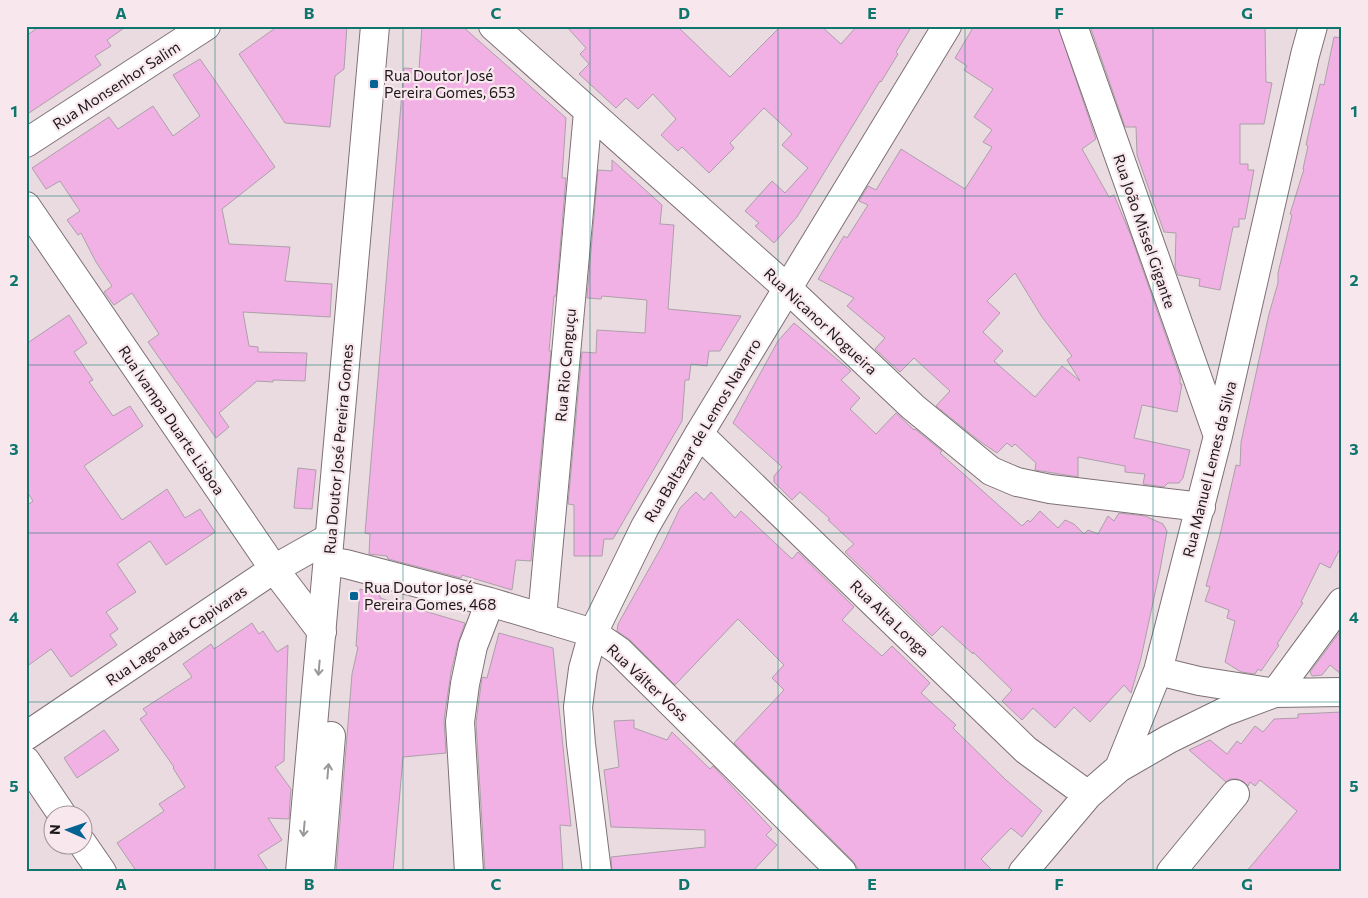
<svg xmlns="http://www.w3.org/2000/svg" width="1368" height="898" font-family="Commissioner,sans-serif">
<rect width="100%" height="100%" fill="#eadbe0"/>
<path fill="#f2b1e5" stroke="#aba0a9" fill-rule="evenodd" d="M40 26H127L107 40 111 46 95 56 101 65 26 115V36Z
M278 26H347L344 69 335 76 330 127 285 123 239 54Z
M422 26H462L566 118 562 178H566L556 296H554L549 351H551L531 561 516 560 512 590 462 575 461 578 388 559 387 556 369 554 370 534 365 533 404 68 419 69Z
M566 26H677L730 77 781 26H821L841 44 857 26H912L896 52 898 54 881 82 880 81 797 217 774 243 755 226 759 223 745 211 772 181 785 193 808 168 782 145 792 134 764 108 730 143 734 148 709 173 682 147 678 151 661 135 676 119 653 94 638 109 626 98 616 108 579 74 589 64 580 54 586 48Z
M974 26H1058L1096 139 1082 149 1109 197 1114 195 1131 236 1180 376V384H1182L1177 412 1142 405 1134 438 1190 450 1183 478 1179 483H1168L1164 487 1143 484 1145 474 1125 472V466L1078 457V477L1035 470 1036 463 1015 444 1012 447 1007 443 997 453 978 440 936 406 950 391 914 358 900 372 875 349 885 338 847 306 854 298 818 279 844 236 847 238 868 205 859 201 868 186 876 190 901 149 965 189 992 147 983 142 992 130 974 117 993 89 964 70 967 66 955 58ZM1015 273 1042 317 1072 356 1067 360 1080 381 1062 366 1035 397 994 361 1003 351 983 332 1000 313 987 301Z
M1090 26H1265L1266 82 1272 83 1264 124H1240V164H1248V170H1254L1245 219H1239V227H1233L1220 290 1199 286 1200 279 1178 275 1175 267 1176 233 1164 232 1137 155 1136 127H1125Z
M1334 37 1342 38V545L1330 568 1320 563 1301 602 1303 603 1277 644 1279 645 1261 671 1258 669 1255 674 1241 672 1225 662 1235 621 1227 618 1229 610 1205 601 1210 587 1206 586 1220 535 1236 465 1240 466 1241 442 1269 314 1278 283V273L1292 215 1290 214 1304 169H1303L1308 146 1306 145 1311 122 1320 84 1324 85Z
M200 59 275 167 222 209 229 244 290 247 285 281 332 284 330 317 243 312 249 346 258 347V352L307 353 305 381 273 380V382L257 381 219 413 229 427 216 438 148 342 159 334 132 293 114 305 104 292 112 286 96 262 81 233 78 235 67 220 80 211 60 181 46 189 32 168 109 117 118 129 153 106 173 136 200 116 173 75Z
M612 160 662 205 660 224 674 225 668 309 741 316 720 351H709L707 366 691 364 689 380H685L682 421 613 539H604L602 556H574V505L568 504 582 352 596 353 597 330 645 333 647 300 602 296 601 299 587 298 598 170 612 171Z
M69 315 87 343 74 352 93 380 89 382 113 416 130 406 143 426 84 466 122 520 167 489 185 518 200 509 215 532 166 565 150 541 117 564 136 592 106 612 118 629 110 635 117 645 71 677 51 649 26 667V506L33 501 26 490V344Z
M794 323 851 371 841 380 860 398 850 409 876 434 896 413 914 430 915 429 942 451 940 453 1022 526 1028 520 1030 522 1040 511 1058 528 1065 520 1074 524 1084 534 1088 530 1098 534 1108 516 1114 521 1119 513 1145 516 1163 524 1167 531 1160 570 1141 658 1131 693 1124 685 1090 722 1074 707 1055 728 1033 708 1022 720 1002 701 1012 690 973 652V654L942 626 932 636 845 552 854 544 828 520 830 519 800 492 792 500 774 482V476L782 467 733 423 778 341Z
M298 468 316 470 312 509 294 508Z
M696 492 704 500 711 492 735 518 741 511 792 559 798 552 854 607 842 620 882 656 892 646 930 683 921 693 956 725 953 728 1006 780 1042 811 1022 837 1011 828 981 859 994 872H860L853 861 734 743 784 690 772 678 784 665 738 619 675 685 630 640 617 631 618 624 662 546 680 508Z
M360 589 380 595V598L465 623 458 643 451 672 444 720 446 753 403 757 393 872H336L352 674 358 647 356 646Z
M252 623 259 634 263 631 277 652 288 645 284 761 275 767 291 789 290 802 289 819 268 818 282 840 258 855 269 872H137L117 843 164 811 159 804 185 787 173 768 174 767 140 719 147 714 143 709 192 677 183 664 211 644 214 649Z
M1342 629V675L1330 665 1322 675 1312 676 1310 672Z
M499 633 553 648 571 826 560 825 563 872H485L476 723 482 677 487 678Z
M1342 712V872H1246L1297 811 1260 780 1255 786 1250 782 1248 786 1244 782 1237 779H1230L1226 782 1189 750 1210 740 1227 754 1237 741 1241 744 1255 726 1263 732 1274 719 1298 718V714Z
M634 720V728L667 740 672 732 710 769 713 766 772 829 766 835 777 845 752 872H612L611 857 705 847V830L611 827 604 770 619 767 614 721Z
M104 730 119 750 77 778 64 758Z"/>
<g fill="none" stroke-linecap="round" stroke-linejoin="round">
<g stroke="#7e7175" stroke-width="30">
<path id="minor" d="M493 26 787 288 913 407 991 471 1017 482 1050 489 1201 507
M1073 26 1218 436
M26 143 206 26
M26 206 274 569 322 632
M699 434 1026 750 1088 795
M328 561 346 564 490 602 593 633 619 651 842 872
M542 618 588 112
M1158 671 1199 681 1275 693 1342 692
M26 736 274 569 329 538
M26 761 63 816
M1119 768 1169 739 1224 712 1275 693 1342 602
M82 843 102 872
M469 872 460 722 465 684 473 646 490 602
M597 872 581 744 578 707 583 669 593 633 645 527 699 434 947 26
M1023 872 1088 795 1119 768 1158 671 1218 436 1305 55 1313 26
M1171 872 1235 794"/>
</g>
<g stroke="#7e7175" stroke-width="30">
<path id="major" d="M300 872 375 26
M320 872 331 736"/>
</g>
<use href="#minor" stroke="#fff" stroke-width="28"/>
<use href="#major" stroke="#fff" stroke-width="28"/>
</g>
<defs><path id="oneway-shaft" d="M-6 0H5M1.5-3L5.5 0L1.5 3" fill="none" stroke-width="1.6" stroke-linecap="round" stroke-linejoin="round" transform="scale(1.25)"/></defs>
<g stroke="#999798">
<use href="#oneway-shaft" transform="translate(319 668) rotate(95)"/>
<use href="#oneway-shaft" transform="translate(328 771) rotate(-85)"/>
<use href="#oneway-shaft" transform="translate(304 829) rotate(95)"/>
</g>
<path fill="none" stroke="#0f766e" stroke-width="1" stroke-opacity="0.55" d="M215 26V872M403 26V872M590 26V872M778 26V872M965 26V872M1153 26V872M26 196H1342M26 365H1342M26 533H1342M26 702H1342"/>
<g fill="#056393" stroke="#f8e8ed" stroke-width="2">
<rect x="369" y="79" width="10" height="10" rx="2.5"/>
<rect x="349" y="591" width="10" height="10" rx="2.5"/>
</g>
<g text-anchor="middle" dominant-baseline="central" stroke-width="4.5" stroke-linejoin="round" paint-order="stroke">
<g font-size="15" fill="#1d1819" stroke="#f8e8ed" text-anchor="start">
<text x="384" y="75">Rua Doutor José<tspan x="384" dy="17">Pereira Gomes, 653</tspan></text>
<text x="364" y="587">Rua Doutor José<tspan x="364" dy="17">Pereira Gomes, 468</tspan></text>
</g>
<g font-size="15" fill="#1d1819" stroke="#f8e8ed">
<text transform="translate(116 85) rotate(-33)">Rua Monsenhor Salim</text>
<text transform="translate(1145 231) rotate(71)">Rua João Missel Gigante</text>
<text transform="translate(821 321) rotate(43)">Rua Nicanor Nogueira</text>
<text transform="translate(565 365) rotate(-85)">Rua Rio Canguçu</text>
<text transform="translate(172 420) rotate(56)">Rua Ivampa Duarte Lisboa</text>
<text transform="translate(702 430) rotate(-59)">Rua Baltazar de Lemos Navarro</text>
<text transform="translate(338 449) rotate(-85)">Rua Doutor José Pereira Gomes</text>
<text transform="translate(1209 469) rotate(-76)">Rua Manuel Lemes da Silva</text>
<text transform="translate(890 618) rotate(44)">Rua Alta Longa</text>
<text transform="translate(176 635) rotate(-34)">Rua Lagoa das Capivaras</text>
<text transform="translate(648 682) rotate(43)">Rua Válter Voss</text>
</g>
</g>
<rect width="1368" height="898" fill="none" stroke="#f8e8ed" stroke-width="55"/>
<g transform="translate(68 830) rotate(272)"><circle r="24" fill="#f8e8ed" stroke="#a09598"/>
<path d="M0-4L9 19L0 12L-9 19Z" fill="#056393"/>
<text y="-8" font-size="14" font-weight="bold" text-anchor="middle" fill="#1d1819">N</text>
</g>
<rect x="28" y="28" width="1312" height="842" fill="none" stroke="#0f766e" stroke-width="2"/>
<g font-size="16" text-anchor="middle" font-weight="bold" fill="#0f766e">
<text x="121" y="19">A</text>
<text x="309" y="19">B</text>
<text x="496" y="19">C</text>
<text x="684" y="19">D</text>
<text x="872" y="19">E</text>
<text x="1059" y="19">F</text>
<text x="1247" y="19">G</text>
<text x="14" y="117">1</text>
<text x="1354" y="117">1</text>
<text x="14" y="286">2</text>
<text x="1354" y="286">2</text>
<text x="14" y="455">3</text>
<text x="1354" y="455">3</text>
<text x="14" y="623">4</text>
<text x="1354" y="623">4</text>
<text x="14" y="792">5</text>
<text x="1354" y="792">5</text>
<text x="121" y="890">A</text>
<text x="309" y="890">B</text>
<text x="496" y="890">C</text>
<text x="684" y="890">D</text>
<text x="872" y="890">E</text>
<text x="1059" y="890">F</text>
<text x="1247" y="890">G</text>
</g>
</svg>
